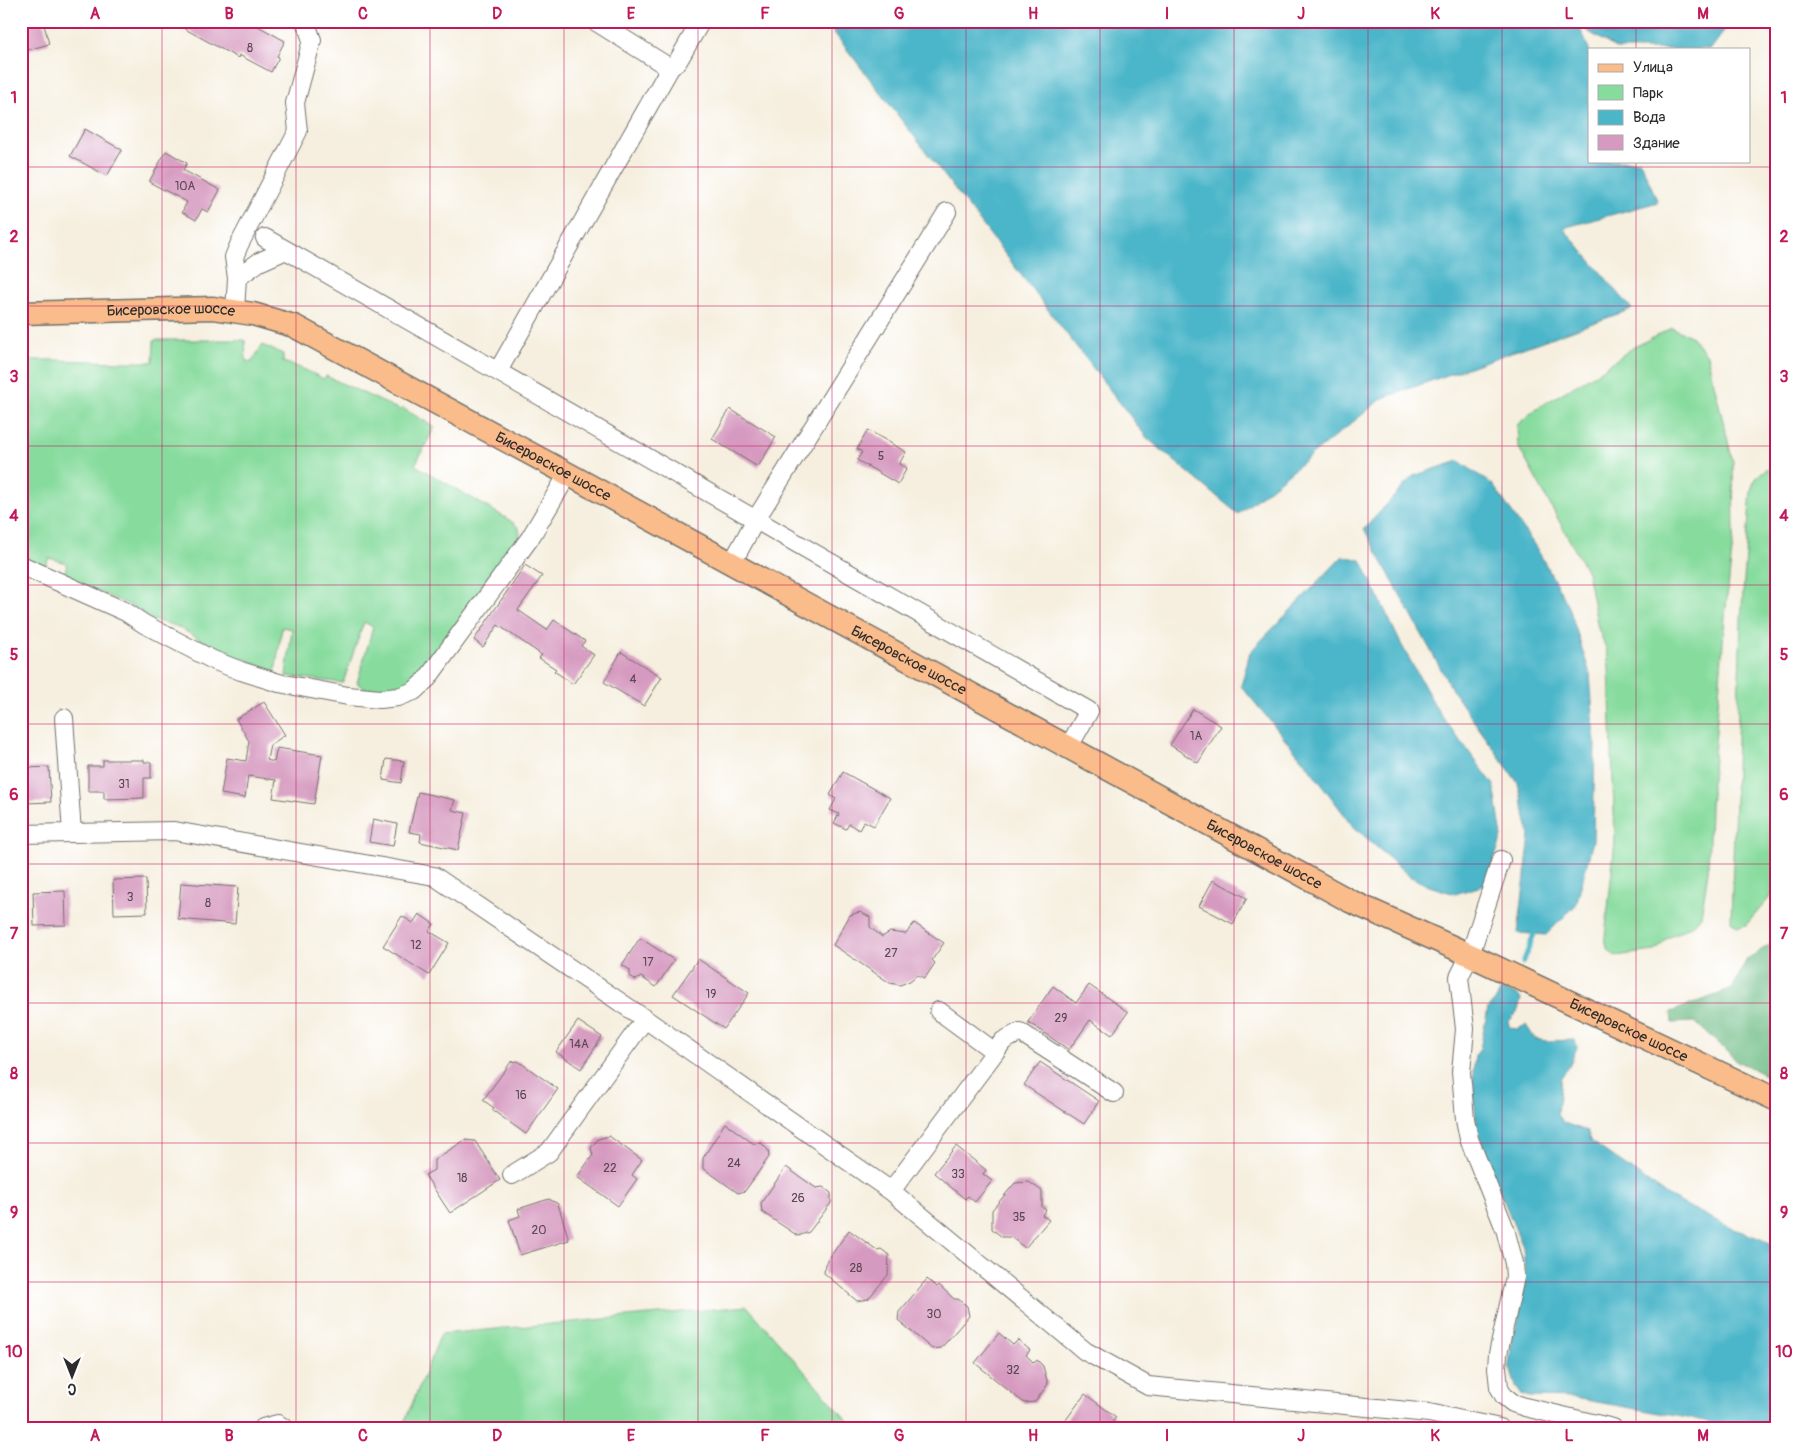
<svg xmlns="http://www.w3.org/2000/svg" width="1798" height="1449" font-family="Pangolin,sans-serif">
<rect width="100%" height="100%" fill="#fff"/>
<filter id="ink" filterUnits="userSpaceOnUse"><feTurbulence type="fractalNoise" baseFrequency=".02" numOctaves="2"/><feDisplacementMap in="SourceGraphic" scale="10" xChannelSelector="R" yChannelSelector="G"/><feConvolveMatrix kernelMatrix="1 2 1 2 8 2 1 2 1" color-interpolation-filters="sRGB"/></filter>
<filter id="wash" filterUnits="userSpaceOnUse"><feTurbulence type="fractalNoise" baseFrequency=".0096" numOctaves="4" result="noise"/><feDisplacementMap in="SourceGraphic" scale="20" xChannelSelector="R" yChannelSelector="G"/><feGaussianBlur stdDeviation="1.12" result="paint"/><feColorMatrix in="noise" values="0 0 0 0 0 0 0 0 0 0 0 0 0 0 0 0 0 1.4 0 .05"/><feComposite in="paint" operator="in"/></filter>
<g filter="url(#wash)">
<rect width="100%" height="100%" fill="#f6efdf"/>
<path fill="#86db9d" stroke="#588364" d="M1672 328 1691 336 1707 355 1733 462 1734 532 1725 617 1710 807 1708 872 1701 916 1693 925 1666 939 1655 951 1615 956 1607 949 1605 937 1615 841 1609 667 1606 648 1598 628 1587 572 1518 446 1517 425 1537 408 1597 373 1634 347Z
M154 340H245L246 361 252 362 262 345 283 354V362L301 368 324 379 326 376 400 410 402 408 435 427 415 465 511 521 519 528 520 535 422 672C400 690 393 688 365 689L357 683 373 627 364 622 343 683 286 676 292 629 282 627 275 673 243 658 236 661 218 652 207 643 176 626 150 619 136 608 64 577 67 563 49 558 45 567 21 556V360C65 359 109 363 153 362Z
M1777 464V889L1746 925 1738 927 1731 921 1741 619 1751 490C1756 474 1762 471 1777 464Z
M747 1306 854 1428H402L441 1334Z"/>
<path fill="#6cbb84" stroke="#4c7358" d="M1777 940V1081L1737 1061 1695 1022 1672 1023 1671 1012 1732 989 1747 959Z"/>
<path fill="#4cb6c9" stroke="#3c707a" d="M825 21H1728V26L1711 49H1617L1579 26 1589 49V161H1640L1658 202 1563 228 1632 309 1383 398 1238 514 1147 438Z
M1459 461 1493 485 1537 549 1569 607 1590 674 1595 743 1593 841 1576 905 1546 935 1518 933 1530 836 1518 783 1454 693 1364 529 1413 476Z
M1343 556 1361 560 1400 642 1438 711 1494 785 1502 837 1485 885 1455 894 1429 886 1409 876 1352 825 1307 765 1241 686 1250 652Z
M1501 990 1518 995 1521 1000 1517 1013 1508 1022 1510 1028 1517 1029 1526 1025 1535 1039 1547 1041 1575 1040 1577 1047 1569 1067 1561 1077 1557 1115 1564 1123 1587 1131 1592 1142 1668 1196 1729 1227 1777 1245V1428H1721L1705 1421 1574 1398 1529 1397 1521 1394 1516 1387 1509 1365 1512 1336 1518 1322 1525 1276 1523 1247 1494 1177 1477 1128 1474 1099 1473 1073 1475 1056 1480 1049 1488 1008 1495 1001Z"/>
<g fill="none" stroke-linecap="round" stroke-linejoin="round">
<path stroke="#4cb6c9" stroke-width="5" d="M1523 963 1534 934"/>
</g>
<g id="blocks">
<path fill="#d69ac0" d="M21 21H43L49 44 21 52Z
M175 21H249L285 41 277 56 279 57 271 72 239 55 238 58 174 23Z
M85 129 122 150 107 176 70 156Z
M166 151 187 163 183 170 220 190 208 212 202 209 196 220 182 212 187 202 149 182Z
M730 409 776 437 758 467 712 439Z
M868 430 906 452 899 464 907 468 898 484 857 460 862 452 857 449Z
M525 565 542 576 518 610 547 630 554 620 585 641 581 646 594 655 573 684 554 671 556 669 539 658 542 655 498 625 483 647 474 640Z
M621 652 662 677 644 706 604 682Z
M264 702 285 735 270 745 267 760 274 762 277 748 322 755 314 804 273 798 276 780 248 776 245 798 221 794 227 758 246 761 249 741 236 719Z
M1193 709 1221 726 1198 763 1170 745Z
M386 759 404 761 401 783 383 780Z
M103 760H144V762H151V778H144V798L104 799V791H88V766H103Z
M49 767 51 802 26 803 24 768Z
M843 772 890 798 874 826 864 821 859 830 849 824 846 829 834 823 839 814 830 810 836 799 830 795Z
M418 792 455 800 452 810 466 813 458 850 420 842 421 834 409 832Z
M373 819 397 824 393 846 369 842Z
M146 879 147 913 114 914 113 880Z
M1213 880 1247 898 1233 924 1199 906Z
M181 883 238 887 235 924 178 919Z
M65 891 66 925 34 926 33 892Z
M860 912 870 917V927L882 937 890 932 906 934 914 923 944 943 932 960 935 963 925 978 917 975 910 981 900 985 890 983 833 945 850 915Z
M419 914 434 924 429 931 449 943 429 975 383 946 402 916 413 923Z
M640 938 674 960 656 987 641 977 636 980 630 976V970L622 965Z
M698 959 749 993 724 1029 673 995Z
M1089 985 1128 1012 1112 1035 1090 1020 1069 1050 1028 1022 1053 986 1076 1003Z
M578 1021 602 1037 581 1069 556 1052Z
M518 1061 558 1089 526 1134 492 1110 494 1108 483 1100 511 1062Z
M1040 1062 1099 1101 1084 1124 1024 1085Z
M725 1123 754 1144 761 1143 768 1150 769 1157 745 1191 738 1193 703 1168V1158Z
M609 1136 642 1160 632 1175 637 1179 618 1206 577 1177 593 1155 591 1148 598 1139Z
M465 1140 475 1141 500 1180 450 1213 425 1175 434 1170V1160Z
M956 1146 986 1170 983 1174 992 1181 975 1202 968 1196 965 1199 934 1173Z
M786 1167 816 1188 823 1187 831 1193V1203L809 1232 798 1236 762 1212 761 1203Z
M1029 1182 1042 1191V1207L1046 1210 1042 1215 1049 1220 1025 1248 1011 1237H1002L992 1229V1210L1015 1183Z
M549 1199 558 1204 569 1240 520 1255 509 1220 520 1216 518 1209Z
M849 1230 877 1250 881 1249 889 1255 888 1275 868 1299 857 1301 824 1273 825 1264Z
M927 1279 937 1287 939 1285 954 1299H958L967 1306 969 1316 941 1348 932 1349 898 1320 899 1312Z
M999 1333 1013 1345 1018 1340 1030 1350 1026 1355 1034 1363 1037 1360 1043 1366 1048 1384 1035 1402 1024 1403 975 1363Z
M1085 1394 1116 1417 1109 1428H1060Z"/>
</g>
</g>
<g filter="url(#ink)">
<use href="#blocks" fill-opacity="0" stroke="#72706a" stroke-width="1"/>
<g fill="none" stroke-linecap="round" stroke-linejoin="round">
<g stroke="#72706a" stroke-width="20">
<path id="minor" d="M595 21 670 68
M265 238 1089 711 1068 748
M237 278 259 262 286 250
M235 311 237 278 234 257 239 245 298 131 295 103 312 40 305 21
M498 371 670 68 678 61 701 21
M732 563 756 519 947 212
M21 565 126 612 144 624 213 660 241 671 279 683 348 696 380 699 398 697 414 691 427 679 530 538 568 474
M64 718 72 833
M21 834 174 831 434 876 645 1019 891 1191 1085 1351 1148 1386 1429 1413 1500 1428
M1501 860 1470 955 1459 977 1465 1029 1461 1072 1465 1119 1469 1139 1505 1229 1514 1263 1515 1277 1498 1354 1497 1368 1499 1387 1504 1396 1513 1403 1525 1407 1613 1428
M995 1052 1003 1041 1020 1032 1114 1093
M512 1175 549 1152 645 1019
M891 1191 995 1052 939 1011
M263 1428 278 1424 284 1428"/>
</g>
<g stroke="#72706a" stroke-width="25">
<g id="major">
<path id="s1" d="M21 313 213 308 253 314 294 326 568 474 1350 901 1470 955 1777 1100"/>
</g>
</g>
<use href="#minor" stroke="#fff" stroke-width="18"/>
<use href="#major" stroke="#fabc8b" stroke-width="22"/>
</g>
</g>
<path fill="none" stroke="#c2185b" stroke-width="1" stroke-opacity="0.55" d="M162 21V1428M296 21V1428M430 21V1428M564 21V1428M698 21V1428M832 21V1428M966 21V1428M1100 21V1428M1234 21V1428M1368 21V1428M1502 21V1428M1636 21V49M1636 161V1428M21 167H1777M21 306H1777M21 446H1777M21 585H1777M21 724H1777M21 864H1777M21 1003H1777M21 1143H1777M21 1282H1777"/>
<g text-anchor="middle" dominant-baseline="central" stroke-width="4" stroke-linejoin="round" paint-order="stroke">
<g font-size="12" fill="#564750">
<text x="250" y="48">8</text>
<text x="185" y="186">10А</text>
<text x="881" y="456">5</text>
<text x="633" y="679">4</text>
<text x="1196" y="736">1А</text>
<text x="124" y="784">31</text>
<text x="130" y="897">3</text>
<text x="208" y="903">8</text>
<text x="416" y="945">12</text>
<text x="891" y="953">27</text>
<text x="648" y="962">17</text>
<text x="711" y="994">19</text>
<text x="1061" y="1018">29</text>
<text x="579" y="1044">14А</text>
<text x="521" y="1095">16</text>
<text x="734" y="1163">24</text>
<text x="610" y="1168">22</text>
<text x="958" y="1174">33</text>
<text x="462" y="1178">18</text>
<text x="798" y="1198">26</text>
<text x="1019" y="1217">35</text>
<text x="539" y="1230">20</text>
<text x="856" y="1268">28</text>
<text x="934" y="1314">30</text>
<text x="1013" y="1370">32</text>
</g>
<g font-size="15" fill="#2b2b2b" stroke="#fff">
<text stroke="none"><textPath href="#s1" startOffset="150">Бисеровское шоссе</textPath></text>
<text stroke="none"><textPath href="#s1" startOffset="570">Бисеровское шоссе</textPath></text>
<text stroke="none"><textPath href="#s1" startOffset="975">Бисеровское шоссе</textPath></text>
<text stroke="none"><textPath href="#s1" startOffset="1380">Бисеровское шоссе</textPath></text>
<text stroke="none"><textPath href="#s1" startOffset="1785">Бисеровское шоссе</textPath></text>
</g>
</g>
<rect width="1798" height="1449" fill="none" stroke="#fff" stroke-width="55"/>
<rect x="1588" y="48" width="162" height="115" fill="#ffffff" stroke="#aaaaaa"/>
<rect x="1598" y="64" width="25" height="8" fill="#fabc8b" stroke="#aaaaaa"/>
<text x="1633" y="72" font-size="15" fill="#2b2b2b">Улица</text>
<rect x="1598" y="85" width="25" height="15" fill="#86db9d" stroke="#aaaaaa"/>
<text x="1633" y="98" font-size="15" fill="#2b2b2b">Парк</text>
<rect x="1598" y="110" width="25" height="15" fill="#4cb6c9" stroke="#aaaaaa"/>
<text x="1633" y="122" font-size="15" fill="#2b2b2b">Вода</text>
<rect x="1598" y="135" width="25" height="15" fill="#d69ac0" stroke="#aaaaaa"/>
<text x="1633" y="148" font-size="15" fill="#2b2b2b">Здание</text>
<g transform="translate(72 1376) rotate(180)" stroke="#ffffff" stroke-width="4" paint-order="stroke">
<path d="M0-4L9 19L0 12L-9 19Z" fill="#2b2b2b"/>
<text y="-8" font-size="14" font-weight="bold" text-anchor="middle" fill="#2b2b2b">С</text>
</g>
<rect x="28" y="28" width="1742" height="1394" fill="none" stroke="#c2185b" stroke-width="2"/>
<g font-size="16" text-anchor="middle" font-weight="bold" fill="#c2185b">
<text x="95" y="19">A</text>
<text x="229" y="19">B</text>
<text x="363" y="19">C</text>
<text x="497" y="19">D</text>
<text x="631" y="19">E</text>
<text x="765" y="19">F</text>
<text x="899" y="19">G</text>
<text x="1033" y="19">H</text>
<text x="1167" y="19">I</text>
<text x="1301" y="19">J</text>
<text x="1435" y="19">K</text>
<text x="1569" y="19">L</text>
<text x="1703" y="19">M</text>
<text x="14" y="103">1</text>
<text x="1784" y="103">1</text>
<text x="14" y="242">2</text>
<text x="1784" y="242">2</text>
<text x="14" y="382">3</text>
<text x="1784" y="382">3</text>
<text x="14" y="521">4</text>
<text x="1784" y="521">4</text>
<text x="14" y="660">5</text>
<text x="1784" y="660">5</text>
<text x="14" y="800">6</text>
<text x="1784" y="800">6</text>
<text x="14" y="939">7</text>
<text x="1784" y="939">7</text>
<text x="14" y="1079">8</text>
<text x="1784" y="1079">8</text>
<text x="14" y="1218">9</text>
<text x="1784" y="1218">9</text>
<text x="14" y="1357">10</text>
<text x="1784" y="1357">10</text>
<text x="95" y="1441">A</text>
<text x="229" y="1441">B</text>
<text x="363" y="1441">C</text>
<text x="497" y="1441">D</text>
<text x="631" y="1441">E</text>
<text x="765" y="1441">F</text>
<text x="899" y="1441">G</text>
<text x="1033" y="1441">H</text>
<text x="1167" y="1441">I</text>
<text x="1301" y="1441">J</text>
<text x="1435" y="1441">K</text>
<text x="1569" y="1441">L</text>
<text x="1703" y="1441">M</text>
</g>
</svg>
